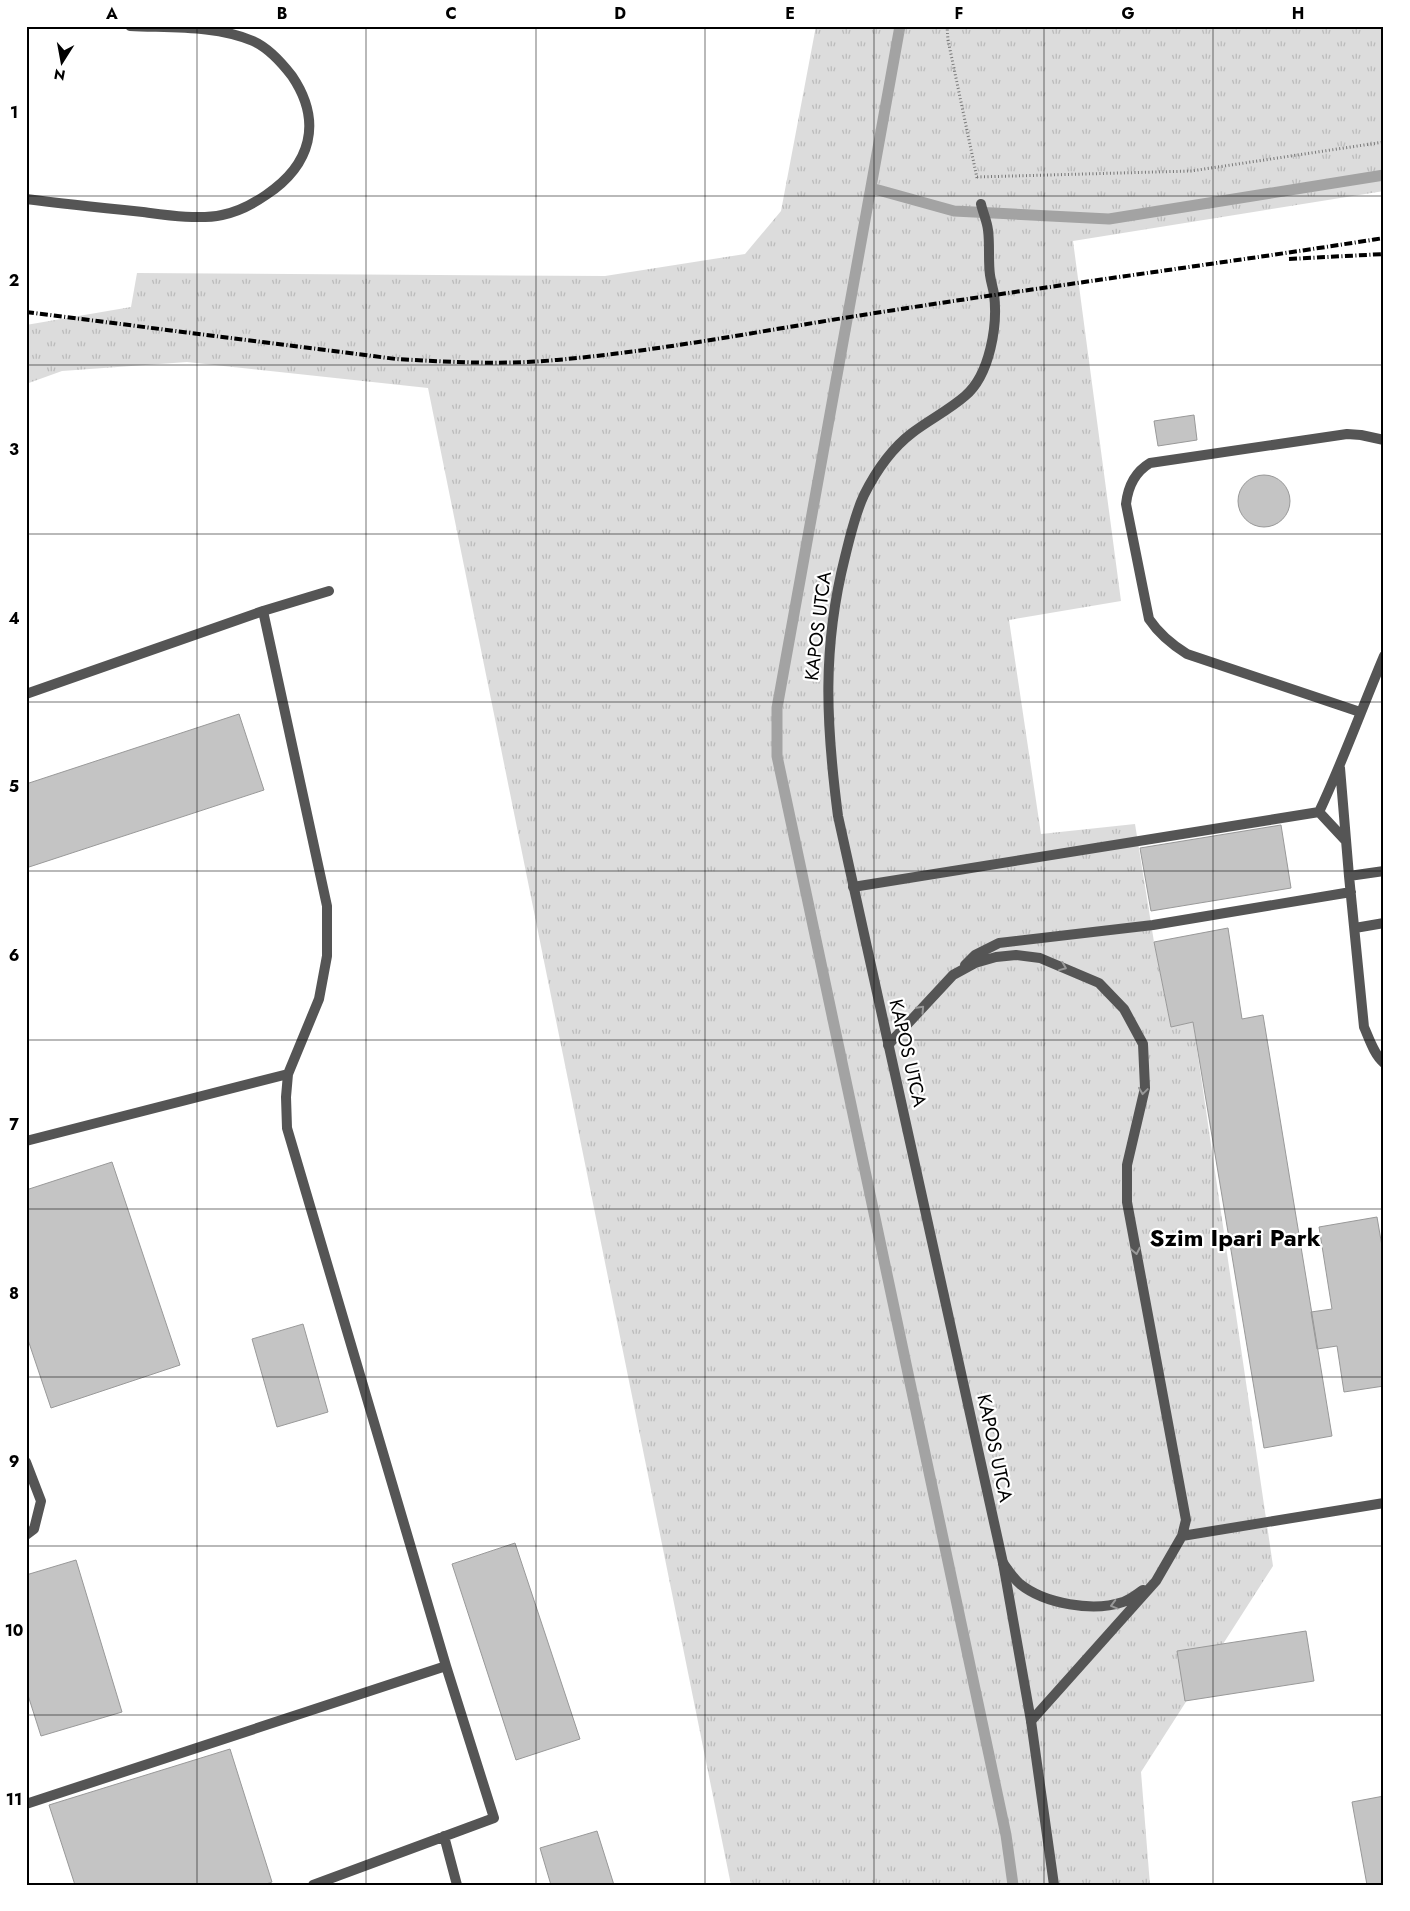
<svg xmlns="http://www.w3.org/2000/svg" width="1410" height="1911" font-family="Jost,sans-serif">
<defs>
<pattern id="grass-tufts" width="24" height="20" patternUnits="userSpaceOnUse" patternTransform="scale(1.25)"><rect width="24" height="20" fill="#dcdcdc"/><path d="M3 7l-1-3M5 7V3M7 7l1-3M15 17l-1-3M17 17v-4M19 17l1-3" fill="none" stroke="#bbb"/></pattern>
</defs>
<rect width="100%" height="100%" fill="#fff"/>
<path fill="url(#grass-tufts)" d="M816 26H1384V191L1073 241 1121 601 1009 620 1041 834 1135 824 1154 942 1171 1027 1193 1022 1273 1566 1141 1772 1150 1885H731L428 388 187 362 62 371 26 384V325L131 307 137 273 605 276 745 254 781 211Z"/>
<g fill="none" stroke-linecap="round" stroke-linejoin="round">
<path stroke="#a3a3a3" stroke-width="11" d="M900 26 777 708V756L1006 1835 1013 1885
M871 188 954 211 1109 219 1384 175"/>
</g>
<path fill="#c4c4c4" stroke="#999" d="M1194 415 1197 440 1158 446 1154 421Z
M1238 501a26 26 0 1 1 52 0a26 26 0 1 1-52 0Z
M239 714 264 790 26 868V784Z
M1281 825 1291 888 1151 911 1140 848Z
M1228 928 1242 1019 1263 1015 1332 1436 1264 1448 1193 1022 1171 1027 1154 942Z
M112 1162 180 1365 51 1408 26 1334V1190Z
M1377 1217 1384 1258V1386L1344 1392 1337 1346 1317 1349 1311 1312 1332 1309 1319 1227Z
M303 1324 328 1412 277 1427 252 1339Z
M515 1543 580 1739 516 1760 452 1564Z
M76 1560 122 1712 41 1736 26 1689V1575Z
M1306 1631 1314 1681 1185 1701 1177 1651Z
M230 1749 272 1882 263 1885H75L49 1805Z
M1384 1796V1885H1367L1352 1802Z
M597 1831 614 1885H551L540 1848Z"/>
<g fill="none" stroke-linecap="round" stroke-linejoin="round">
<path stroke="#777" stroke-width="3" stroke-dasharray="1 2.5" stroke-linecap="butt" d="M947 26 948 40 977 178
M977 177 1191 171 1384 142"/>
<path stroke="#555" stroke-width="10" d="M26 199C65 204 104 208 143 212 166 215 199 220 222 215 237 212 253 204 266 195 311 165 323 122 292 76 282 63 269 48 253 41 216 25 170 28 130 26
M263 611 327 906V956L319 999 288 1074 286 1097 287 1128 446 1666 494 1818 313 1885
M26 694 263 611 329 591
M1360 712 1187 654C1171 644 1159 634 1149 619L1126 504C1128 486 1135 472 1150 463L1347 434 1361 435 1384 440
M1340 768 1349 876 1364 1027C1369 1038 1374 1055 1384 1063
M1319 812 1346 841
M1349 876 1384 871
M853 887 1319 812C1343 761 1362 708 1384 656
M1355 928 1384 923
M965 965 975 955 999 943 1153 925 1351 892
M888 1045 953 975 975 963 996 957 1016 955 1040 958 1099 983 1124 1009 1143 1044 1145 1088 1127 1165V1202L1186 1520 1182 1536 1156 1581 1031 1721
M26 1141 288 1074
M26 1462 41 1501 34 1529 26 1535
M1182 1536 1384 1503
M1003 1563C1008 1570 1013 1578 1020 1584 1045 1604 1093 1612 1123 1602 1130 1600 1137 1594 1143 1590
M26 1804 446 1666
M444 1836 457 1885"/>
<path stroke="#555" stroke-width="10" d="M981 204C983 213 987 221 988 230 990 245 988 260 990 275 991 282 993 288 994 294 998 325 990 375 965 396 949 410 929 420 912 433 891 449 876 471 864 495 855 514 850 537 845 557 822 648 826 724 838 816L1003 1563 1031 1721 1054 1885"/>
<path stroke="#000" stroke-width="4" stroke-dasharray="8 2.5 1 2.5" stroke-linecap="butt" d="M1289 259 1384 254
M26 312 396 359C449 362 503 365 556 360 661 351 765 330 869 314 1040 287 1212 265 1384 238"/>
</g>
<defs><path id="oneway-chevron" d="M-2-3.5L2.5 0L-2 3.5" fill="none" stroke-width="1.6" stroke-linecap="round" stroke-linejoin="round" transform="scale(1.25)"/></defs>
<g stroke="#999">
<use href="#oneway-chevron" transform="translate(1063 967) rotate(22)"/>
<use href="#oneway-chevron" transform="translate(921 1009) rotate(-47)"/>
<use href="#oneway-chevron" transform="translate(1143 1091) rotate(98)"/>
<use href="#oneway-chevron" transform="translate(1136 1251) rotate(79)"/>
<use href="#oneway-chevron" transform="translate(1114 1605) rotate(165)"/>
</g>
<path fill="none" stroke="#000" stroke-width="1" stroke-opacity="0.55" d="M197 26V1885M366 26V1885M536 26V1885M705 26V1885M874 26V1885M1044 26V1885M1213 26V1885M26 196H1384M26 365H1384M26 534H1384M26 702H1384M26 871H1384M26 1040H1384M26 1209H1384M26 1377H1384M26 1546H1384M26 1715H1384"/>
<g text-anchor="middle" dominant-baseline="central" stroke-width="4.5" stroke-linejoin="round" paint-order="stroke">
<g font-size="19" fill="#000" stroke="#fff">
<text transform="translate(818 626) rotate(-83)">KAPOS UTCA</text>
<text transform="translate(908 1053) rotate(77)">KAPOS UTCA</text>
<text transform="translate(995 1448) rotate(78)">KAPOS UTCA</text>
</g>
<g font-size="24" font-weight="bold" fill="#000" stroke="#fff">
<text x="1235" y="1237">Szim Ipari Park</text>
</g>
</g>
<rect width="1410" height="1911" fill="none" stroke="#ffffff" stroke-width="55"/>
<g transform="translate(62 62) rotate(191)" stroke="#ffffff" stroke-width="4" paint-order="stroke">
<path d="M0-4L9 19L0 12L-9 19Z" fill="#000000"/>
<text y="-8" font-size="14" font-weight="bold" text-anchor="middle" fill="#000000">N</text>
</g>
<rect x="28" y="28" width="1354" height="1856" fill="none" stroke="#000" stroke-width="2"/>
<g font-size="16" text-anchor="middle" font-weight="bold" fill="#000">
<text x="112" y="19">A</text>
<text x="282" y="19">B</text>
<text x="451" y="19">C</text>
<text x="620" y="19">D</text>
<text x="790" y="19">E</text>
<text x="959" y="19">F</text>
<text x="1128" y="19">G</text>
<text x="1298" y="19">H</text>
<text x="14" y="118">1</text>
<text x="14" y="286">2</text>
<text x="14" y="455">3</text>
<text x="14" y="624">4</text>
<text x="14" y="792">5</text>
<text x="14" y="961">6</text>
<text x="14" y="1130">7</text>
<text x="14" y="1299">8</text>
<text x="14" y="1467">9</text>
<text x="14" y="1636">10</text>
<text x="14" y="1805">11</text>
</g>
</svg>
